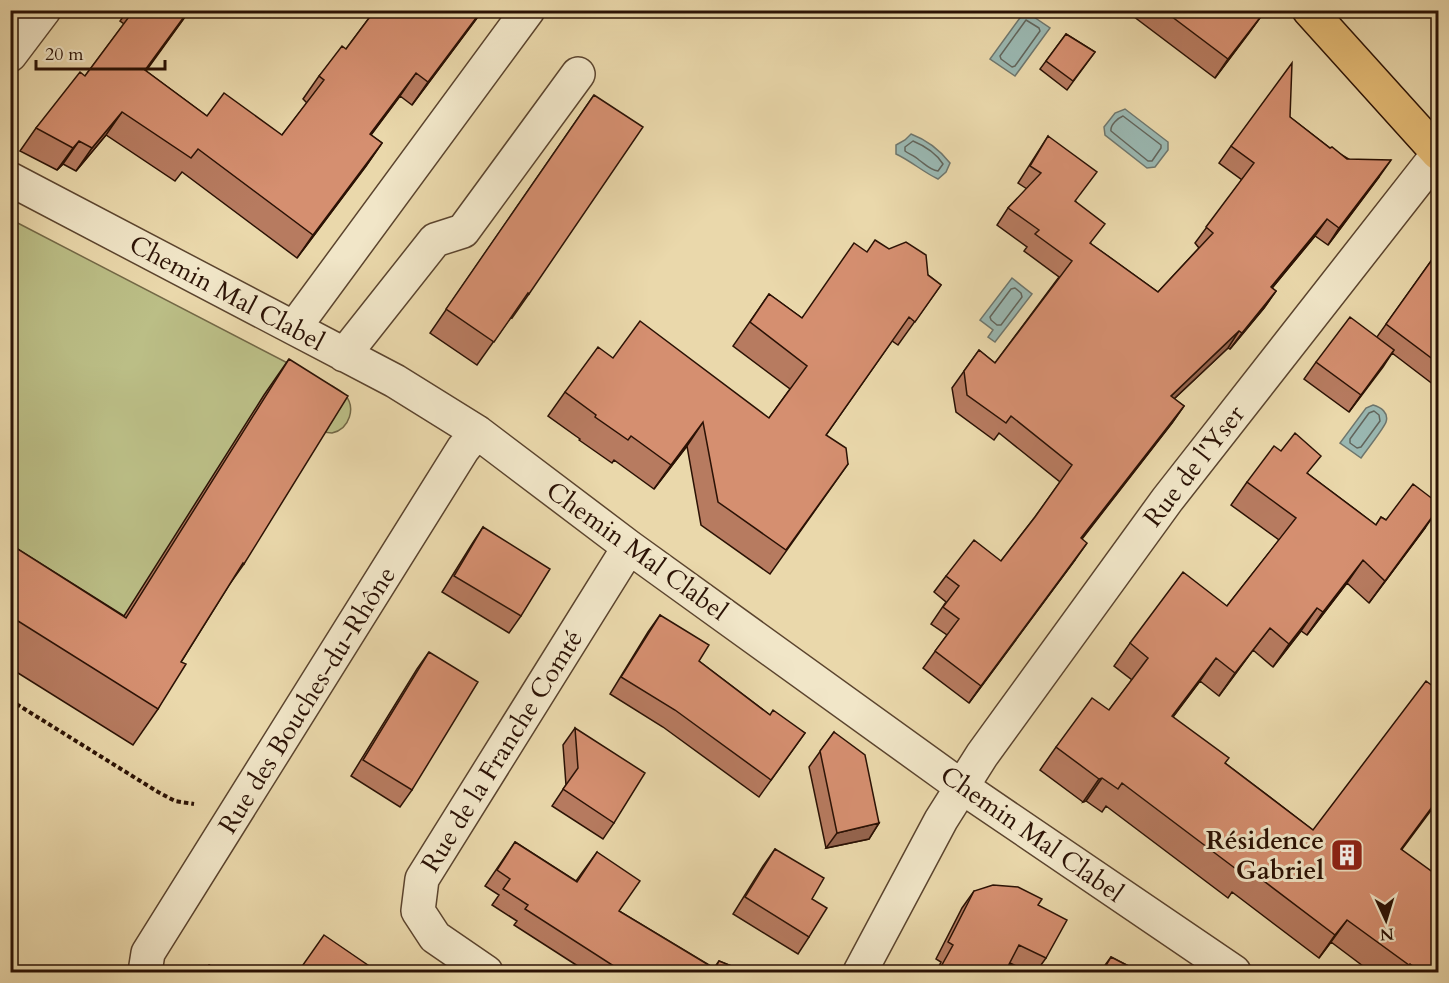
<svg xmlns="http://www.w3.org/2000/svg" width="1449" height="983" font-family="Cardo,serif">
<rect width="100%" height="100%" fill="#ead8ab"/>
<filter id="stains"><feTurbulence type="fractalNoise" baseFrequency=".00333" numOctaves="4"/><feColorMatrix values="0 0 0 0 .2 0 0 0 0 .09 0 0 0 0 .02 0 0 0 .5 -.17"/></filter>
<radialGradient id="worn" r=".72"><stop offset=".6" stop-color="#630" stop-opacity="0"/><stop offset="1" stop-color="#630" stop-opacity=".3"/></radialGradient>
<path fill="#bbbe86" stroke="#736846" stroke-width="1.5" d="M10 219 332 386C337 389 341 391 345 395 356 407 350 429 332 433 332 433 323 432 323 432L101 654 11 596Z"/>
<path fill="#9ab8b2" stroke="#6e766d" stroke-width="1.5" d="M1025 11 1050 28 1015 76 990 59Z
M1125 109 1168 142V150L1155 167 1147 168 1105 135 1104 127 1115 113Z
M911 134C927 140 939 149 950 163L946 172 938 179C923 172 911 161 896 154V145L905 140Z
M1012 278 1032 294 995 342 988 337 993 330 980 320Z
M1373 405C1381 407 1389 413 1386 422 1384 428 1366 451 1361 458L1340 443 1366 408Z"/>
<g fill="none" stroke-linecap="round" stroke-linejoin="round">
<path stroke="#62655c" stroke-width="1.5" d="M1026 20 1039 28 1040 31 1015 66 1012 67 1001 59 1000 56Z
M1123 116 1161 145V148L1152 161H1148L1111 131C1110 125 1118 118 1123 116Z
M913 141C925 146 936 153 943 164L938 171C930 170 926 165 919 160 915 156 909 154 905 151V147Z
M1015 288 1021 293 1022 297 1001 325H997L991 320 990 317 1011 289Z
M1374 411 1379 415 1380 421 1361 447 1357 448 1350 443V439L1369 413Z"/>
<g stroke="#5b442e" stroke-width="36">
<path id="minor" d="M10 55 44 10
M10 179 395 381 477 432 629 547 962 787 1234 972
M294 328 528 10
M344 355 435 240 463 231 578 74
M145 972 148 953 463 449 477 432
M486 972 435 937 418 911 422 879 629 547
M860 972 941 820 982 755 1167 500 1438 154"/>
</g>
<g stroke="#2b1205" stroke-width="36">
<path id="major" d="M1309 10 1438 153"/>
</g>
<path stroke="#2b1205" stroke-width="4" stroke-dasharray="4.5 3" stroke-linecap="butt" d="M10 700 158 792 175 801 194 804"/>
<use href="#minor" stroke="#f1e6c8" stroke-width="33"/>
<use href="#major" stroke="#e5bc76" stroke-width="33"/>
</g>
<path fill="#b77b60" stroke="#2b1205" stroke-width="1.5" d="M128 10H190L146 71 207 116 282 135 307 103 303 99 319 76 346 49 375 10H483L412 105 400 96 371 135 382 143 366 166 297 258 182 172 175 181 106 135 76 171 63 164 57 170 20 151 36 128 85 76 124 24 120 21Z
M1125 10H1257L1262 15 1215 78Z
M1066 34 1095 52 1067 90 1040 69Z
M594 95 529 294 512 318 511 317 477 365 430 333Z
M1290 117 1330 148 1379 177 1328 245 1315 236 1272 288 1276 291 1264 308 1230 349 1228 348 1174 399 1184 406 1172 423 1082 539 1075 560 969 703 923 668 947 635 931 624 946 602 934 592 946 576 1001 561 1035 517 1060 482 999 433 994 440 956 412 952 388 979 350 995 363 1059 277 1024 251 1027 247 997 225 1008 208 1027 189 1018 183 1048 136 1076 202 1091 244 1158 292 1199 248 1195 243 1242 180 1219 163 1231 146Z
M867 252 928 275 941 285 898 345 892 341 826 435 848 464 770 574 701 525 687 446 654 489 614 460 612 463 579 440 580 439 548 416 565 392 613 358 769 418 790 389 733 346 769 294 802 318Z
M1436 254 1438 256V388L1392 353 1349 412 1304 379 1316 362 1377 337Z
M289 359 244 564 229 585 181 662 158 709 133 745 10 668V544L124 616 264 395Z
M1308 474 1376 525 1381 517 1386 520 1425 528 1369 603 1347 583 1307 635 1301 631 1273 667 1253 650 1219 696 1200 681 1173 717 1225 763 1313 830 1402 849 1438 972H1371L1331 942 1319 958 1232 892 1228 898 1106 806 1102 812 1086 801 1083 802 1040 770 1056 747 1109 710 1132 680 1114 666 1130 643 1227 606 1279 540 1231 505 1247 482Z
M483 527 521 616 509 633 442 592 472 544Z
M660 615 699 661 770 715 805 733 759 797 663 727 610 694 648 632Z
M429 652 412 790 400 807 351 776 417 669Z
M575 728 614 823 603 839 552 806 566 785 563 745Z
M834 732 879 823 869 839 826 848 809 767Z
M515 842 576 881 597 852 619 911 714 968 719 961 746 972H586L583 971 584 970 514 925 517 921 492 905 499 895 485 886Z
M775 849 812 899 809 937 798 954 733 914 763 866Z
M974 891 1038 905 1046 958 1036 972H1029L1010 963 1005 972H936L941 962 936 959 962 908Z
M1111 957 1140 972H1100Z"/>
<path fill="#95644e" stroke="#2b1205" stroke-width="1.5" d="M189 10H190L129 93 145 70Z
M482 10H483L412 105 428 82Z
M1262 15 1249 33 1215 78 1228 59Z
M416 73 400 96 354 157 370 134Z
M122 112 106 135 76 171 92 148Z
M79 141 63 164 57 170 73 148Z
M382 143 366 166 297 258 313 235Z
M1391 160 1379 177 1328 245 1339 228Z
M1327 219 1315 236 1259 304 1271 287Z
M1276 291 1264 308 1230 349 1242 333Z
M1239 331 1228 348 1159 413 1171 396Z
M1394 350 1383 367 1349 412 1361 395Z
M1184 406 1172 423 1069 555 1081 538Z
M703 422 687 446 654 489 671 465Z
M1438 509 1425 528 1369 603 1385 581Z
M1087 543 1075 560 969 703 981 686Z
M1363 560 1347 583 1307 635 1323 612Z
M1317 608 1301 631 1273 667 1289 644Z
M1270 628 1253 650 1219 696 1235 673Z
M1216 658 1200 681 1156 739 1172 716Z
M1102 778 1086 801 1083 802 1099 779Z
M1438 799V801L1385 872 1401 849Z
M879 823 869 839 826 848 837 833Z
M1347 920 1331 942 1319 958 1335 935Z"/>
<path fill="#d58f70" stroke="#2b1205" stroke-width="1.5" d="M134 10H189L145 70 207 116 224 93 282 135 324 80 319 76 342 46 346 49 375 10H482L428 82 416 73 370 134 382 143 313 235 198 149 191 158 122 112 92 148 79 141 73 148 36 128 80 72 85 76Z
M1163 10H1257L1262 15 1228 59Z
M1066 34 1095 52 1073 81 1046 61Z
M1292 63 1290 117 1330 148 1332 147 1347 159 1391 160 1339 228 1327 219 1271 287 1276 291 1242 333 1239 331 1171 396 1184 406 1081 538 1087 543 981 686 935 651 959 619 943 607 959 586 946 576 974 540 1001 561 1035 517 1072 465 1011 416 1006 423 967 395 964 371 979 350 995 363 1072 261 1035 234 1039 230 1008 208 1041 173 1030 166 1048 136 1097 172 1075 201 1105 224 1090 243 1158 292 1213 233 1206 227 1254 163 1231 146Z
M594 95 643 127 529 294 528 293 494 342 446 309Z
M875 240 889 249 906 242 926 255 928 275 941 285 915 322 909 317 826 435 846 448 848 464 786 550 718 502 703 422 671 465 631 436 628 440 595 417 596 415 565 392 598 347 613 358 640 321 769 418 807 366 750 322 769 294 802 318 854 243 867 252Z
M1436 254 1438 256V363L1386 324Z
M1350 317 1394 350 1361 395 1316 362Z
M289 359 348 396 244 564 243 563 181 662 186 664 158 709 10 616V544L126 618Z
M1295 433 1321 456 1307 473 1376 525 1381 517 1386 520 1413 484 1438 503V509L1385 581 1363 560 1323 612 1317 608 1289 644 1270 628 1235 673 1216 658 1172 716 1229 758 1225 763 1313 830 1426 681 1438 690V799L1401 849 1438 876V972H1421L1410 964 1409 965 1347 920 1335 935 1248 869 1244 875 1122 783 1118 789 1102 778 1099 779 1056 747 1092 698 1109 710 1148 658 1130 643 1183 572 1227 606 1296 518 1247 482 1274 446 1281 451Z
M483 527 550 569 521 616 454 576Z
M660 615 709 645 699 661 770 715 773 710 805 733 771 780 675 710 621 677Z
M429 652 478 682 412 790 363 760Z
M575 728 645 773 614 823 563 789 578 768Z
M834 732 865 755 879 823 837 833 820 751Z
M515 842 577 882 597 852 640 881 619 911 715 969 719 961 746 972H623L525 909 528 905 503 889 510 879 497 870Z
M775 849 824 878 812 899 827 908 809 937 745 897Z
M993 885 1018 887 1042 899 1038 905 1067 920 1046 958 1019 945 1005 972H938L953 945 948 942 974 891Z
M324 935 378 972H298Z
M1111 957 1140 972H1102Z
M209 965 221 972H205Z"/>
<defs>
<g id="building-square" transform="scale(1.725)"><rect x="-9" y="-9" width="18" height="18" rx="4" fill="#8f2418" stroke="#f1e6c8"/><path d="M-4-6H4V6H1V3H-1V6H-4ZM-2.5-4.3h1.7v1.8h-1.7ZM.8-4.3h1.7v1.8H.8ZM-2.5-1h1.7V.8h-1.7ZM.8-1h1.7V.8H.8Z" fill="#fff"/></g>
</defs>
<g fill-rule="evenodd">
<use href="#building-square" x="1347" y="855"/>
</g>
<g text-anchor="middle" dominant-baseline="central" stroke-width="6" stroke-linejoin="round" paint-order="stroke">
<g font-size="26" fill="#2b1205" stroke="#f1e6c8">
<text transform="translate(227 293) rotate(28)">Chemin Mal Clabel</text>
<text transform="translate(1194 466) rotate(-52)">Rue de l'Yser</text>
<text transform="translate(637 551) rotate(36)">Chemin Mal Clabel</text>
<text transform="translate(307 700) rotate(-58)">Rue des Bouches-du-Rhône</text>
<text transform="translate(502 751) rotate(-58)">Rue de la Franche Comté</text>
<text transform="translate(1032 834) rotate(35)">Chemin Mal Clabel</text>
</g>
<g font-size="26" font-weight="bold" fill="#2b1205" stroke="#f1e6c8" text-anchor="end">
<text x="1324" y="840">Résidence<tspan x="1324" dy="30">Gabriel</tspan></text>
</g>
</g>
<rect width="1449" height="983" fill="none" stroke="#ead8ab" stroke-width="36"/>
<rect x="12" y="12" width="1425" height="959" fill="none" stroke="#2b1205" stroke-width="3"/>
<rect x="18" y="18" width="1413" height="947" fill="none" stroke="#2b1205" stroke-width="1.5"/>
<g transform="translate(1386 920) rotate(176)" stroke="#f1e6c8" stroke-width="4.5" paint-order="stroke">
<path d="M0-4.5L10 22L0 15L-10 22Z" fill="#2b1205"/>
<text y="-9" font-size="16" font-weight="bold" text-anchor="middle" fill="#2b1205">N</text>
</g>
<path d="M36 60v9h129v-9" fill="none" stroke="#2b1205" stroke-width="3"/>
<text x="45" y="60" font-size="18" fill="#2b1205" stroke="#f1e6c8" stroke-width="4.5" paint-order="stroke">20 m</text>
<rect width="100%" height="100%" filter="url(#stains)"/>
<rect width="100%" height="100%" fill="url(#worn)"/>
</svg>
